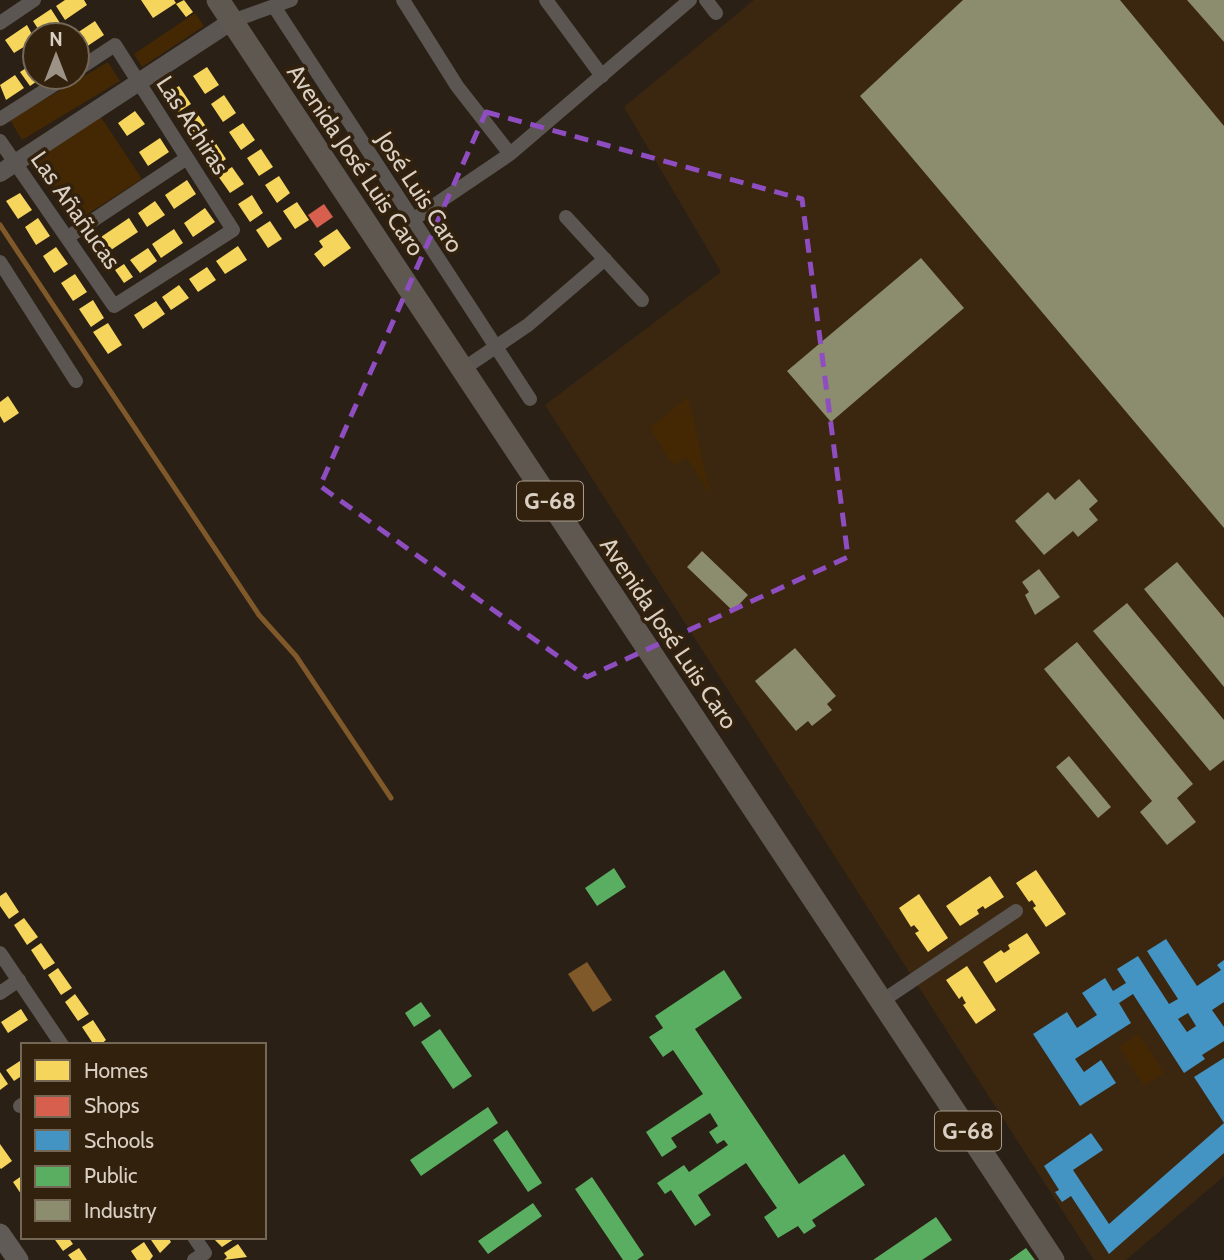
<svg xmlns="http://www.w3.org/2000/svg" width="1224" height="1260" font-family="Cabin,sans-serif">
<rect width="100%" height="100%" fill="#2a2015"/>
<path fill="#3b270f" d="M754 0H1224V1176L1126 1260H1094L545 405 721 272 624 107Z"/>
<path fill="#432803" d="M195 13 204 26 142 67 134 54Z
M108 62 120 81 22 140 10 120Z
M99 114 142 179 75 222 33 157Z
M688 397 711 496 687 458 673 465 650 428Z
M1139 1034 1164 1073 1144 1086 1119 1047Z"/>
<path fill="#80592b" d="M587 962 612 1000 593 1012 568 974Z"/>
<path fill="#f6d55c" d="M65 0H84L87 5 65 20 56 6Z
M141 0H174L176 3 153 18Z
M184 0 193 12 186 17 176 4Z
M51 9 60 23 42 35 33 21Z
M95 21 104 35 83 49 77 35H74Z
M27 25 35 40 14 53 5 40Z
M35 62V77H43L30 86 20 72Z
M207 67 219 85 205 94 193 76Z
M15 75 24 88 6 100 0 85Z
M179 86 191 104 177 113 165 95Z
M224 95 236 113 223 122 211 104Z
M135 111 145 124 127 136 118 123Z
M197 113 209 131 195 140 184 123Z
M243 123 255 140 241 150 229 132Z
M160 138 169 152 148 166 139 152Z
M215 142 226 159 213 169 201 151Z
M261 149 273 167 259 176 247 158Z
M232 167 244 184 230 193 218 176Z
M279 176 290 193 277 203 265 185Z
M187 180 196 194 174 209 165 195Z
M20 193 32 210 18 219 6 201Z
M252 195 263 213 250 222 238 204Z
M155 201 165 215 147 227 138 213Z
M297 202 309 220 295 229 283 211Z
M205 208 215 222 193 237 184 223Z
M38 218 50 236 36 245 25 227Z
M129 218 138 232 105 254 95 241Z
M270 221 282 239 268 248 256 230Z
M174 229 183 243 161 258 152 244Z
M337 229 351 248 324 267 314 254 323 247 319 241Z
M238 246 247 260 225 274 216 261Z
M56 247 68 264 54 273 43 256Z
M148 248 157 261 140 273 130 260Z
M124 264 133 277 124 283 115 270Z
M207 267 216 280 198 292 189 279Z
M75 274 87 292 73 301 61 283Z
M179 285 189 298 171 310 162 297Z
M93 300 104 318 91 327 79 309Z
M156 301 165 314 143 329 134 315Z
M108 323 122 345 108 354 93 332Z
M8 396 19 413 4 423 0 416V402Z
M1036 870 1066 914 1046 927 1033 908 1036 906 1032 900 1029 902 1016 883Z
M990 876 1004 897 985 909 983 906 977 910 979 914 960 926 946 906Z
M6 892 19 912 9 919 0 906V896Z
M919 894 948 938 928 952 915 933 919 931 914 925 911 927 899 908Z
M24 918 38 937 27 945 14 925Z
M1027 933 1040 953 996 983 983 962 1001 950 1004 953 1010 949 1008 945Z
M41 943 55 963 44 970 31 950Z
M967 966 996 1010 976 1024 963 1005 966 1003 964 1000 962 996 959 999 946 980Z
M58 968 72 988 61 995 48 975Z
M75 994 89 1014 78 1021 65 1002Z
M21 1009 28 1020 8 1033 1 1022Z
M93 1020 106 1040 100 1045H94L82 1027Z
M23 1059V1075L14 1081 6 1070Z
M0 1072 8 1084 0 1090Z
M0 1144 12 1161 1 1169 0 1168Z
M23 1175V1197L13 1182Z
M53 1237H68L73 1244 63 1251Z
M149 1237H168L171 1242 160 1253Z
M212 1237H237L222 1247Z
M144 1242 153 1256 150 1260H137L131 1251Z
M238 1244 247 1257 224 1260 227 1257 224 1253Z
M79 1248 87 1260H72L68 1255Z"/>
<path fill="#d6604d" d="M324 204 333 217 317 228 308 215Z"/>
<path fill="#4393c3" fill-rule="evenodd" d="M1166 939 1197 986 1221 970 1217 965 1224 960V1002L1212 1010 1224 1027V1041L1202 1055 1205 1059 1184 1073 1133 994 1119 1003 1131 1023 1075 1059 1084 1072 1101 1060 1116 1083 1080 1106 1033 1034 1067 1012 1077 1028 1097 1015 1082 993 1105 978 1113 991 1126 983 1117 969 1138 956 1169 1004 1178 999 1147 951ZM1188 1013 1196 1026 1187 1032 1178 1019Z
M1224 1058V1153L1109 1254 1071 1196 1062 1202 1055 1192 1059 1190 1044 1166 1091 1133 1103 1150 1073 1170 1109 1224 1224 1123 1194 1077Z"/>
<path fill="#5aae61" d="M614 868 626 887 597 906 585 888Z
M724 970 742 998 695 1029 799 1184 844 1154 865 1185 812 1220 816 1226 804 1234 798 1226 778 1238 764 1217 777 1208 746 1163 698 1195 711 1215 695 1226 671 1190 665 1194 657 1183 684 1165 689 1172 728 1145 724 1140 717 1144 709 1132 718 1126 710 1113 671 1138 677 1147 662 1157 646 1132 703 1094 673 1050 663 1057 649 1037 663 1028 655 1016Z
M421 1002 431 1016 414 1027 405 1013Z
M440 1029 472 1076 453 1089 421 1042Z
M488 1107 498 1123 421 1176 410 1160Z
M507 1130 542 1183 528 1192 493 1140Z
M592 1177 644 1255 637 1260H623L575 1189Z
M533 1203 542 1216 488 1254 478 1241Z
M936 1217 952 1240 922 1260H873Z
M1026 1248 1035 1260H1009Z"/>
<path fill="#8c8c6e" d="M963 0H1120L1224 126V528L860 96Z
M1187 0H1224V42Z
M921 258 964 308 831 422 787 371Z
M1079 479 1098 501 1089 509 1098 520 1078 537 1073 531 1044 555 1015 521 1048 492 1055 500Z
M702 551 748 595 733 611 687 567Z
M1177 562 1224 618V687L1144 589Z
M1039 569 1060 597 1035 615 1025 595 1029 592 1022 582Z
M1127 603 1224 720V760L1210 771 1093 631Z
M1077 642 1193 784 1177 798 1196 822 1167 845 1140 812 1152 801 1044 669Z
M795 648 836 696 827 704 832 710 812 726 808 721 796 731 755 681Z
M1069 756 1111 807 1098 818 1056 767Z"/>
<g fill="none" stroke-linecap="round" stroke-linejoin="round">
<path stroke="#80592b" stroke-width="5" d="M0 225 259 615 296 656 391 798"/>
<path stroke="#5b5652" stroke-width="14" d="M403 0 457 86 510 154
M546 0 602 76
M706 0 716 13
M275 8 530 399
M232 21 291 0
M0 23 34 0
M0 119 66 77
M0 141 114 306 233 230 115 45 77 70
M566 217 642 300
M411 221 510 154 690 0
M68 237 187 158
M0 262 76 381
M463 369 528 325 605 259
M0 953 62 1045
M0 993 19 980
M882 1001 1016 911
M20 1106 23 1104
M194 1260 205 1253 194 1237"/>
<path stroke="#5b5652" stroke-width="18" d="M0 173 232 21"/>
<path stroke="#605b56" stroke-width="21" d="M0 1234 18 1260"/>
<path stroke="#5f5851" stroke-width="23" d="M218 0 1053 1260"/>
</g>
<path fill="none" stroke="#8e4dc0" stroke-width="5" stroke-dasharray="14 9" stroke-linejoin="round" d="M486 112 802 199 848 557 587 677 320 486Z"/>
<g text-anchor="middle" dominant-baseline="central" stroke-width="7" stroke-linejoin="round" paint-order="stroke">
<g fill="#32210d" stroke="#a89b8c" stroke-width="2">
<rect x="517" y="481.5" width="66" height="39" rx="5"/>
<rect x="935" y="1111.5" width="66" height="39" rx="5"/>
</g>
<g font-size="23" font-weight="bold" fill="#dacfc3">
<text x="550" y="501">G-68</text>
<text x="968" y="1131">G-68</text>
</g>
<g font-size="24" fill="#dacfc3" stroke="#32210d">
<text transform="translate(193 125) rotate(57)">Las Achiras</text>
<text transform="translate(356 160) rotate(56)">Avenida José Luis Caro</text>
<text transform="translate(420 192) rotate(57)">José Luis Caro</text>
<text transform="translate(76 210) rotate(55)">Las Añañucas</text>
<text transform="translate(669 633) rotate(56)">Avenida José Luis Caro</text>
</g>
</g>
<rect x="21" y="1043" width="245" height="196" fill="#32210d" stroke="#756756" stroke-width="2"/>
<rect x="35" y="1060" width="35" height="21" fill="#f6d55c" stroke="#756756" stroke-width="2"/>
<text x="84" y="1078" font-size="21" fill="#dacfc3">Homes</text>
<rect x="35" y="1096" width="35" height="21" fill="#d6604d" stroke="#756756" stroke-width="2"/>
<text x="84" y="1113" font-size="21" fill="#dacfc3">Shops</text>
<rect x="35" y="1130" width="35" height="21" fill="#4393c3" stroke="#756756" stroke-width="2"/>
<text x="84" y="1148" font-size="21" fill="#dacfc3">Schools</text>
<rect x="35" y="1166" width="35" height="21" fill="#5aae61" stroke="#756756" stroke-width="2"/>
<text x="84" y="1183" font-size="21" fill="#dacfc3">Public</text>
<rect x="35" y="1200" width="35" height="21" fill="#8c8c6e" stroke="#756756" stroke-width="2"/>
<text x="84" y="1218" font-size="21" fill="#dacfc3">Industry</text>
<g transform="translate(56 56)"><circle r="33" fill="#32210d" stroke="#756756" stroke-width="2"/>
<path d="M0-5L12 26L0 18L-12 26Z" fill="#9c9286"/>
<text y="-10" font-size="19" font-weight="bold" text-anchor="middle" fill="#dacfc3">N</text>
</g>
</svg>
